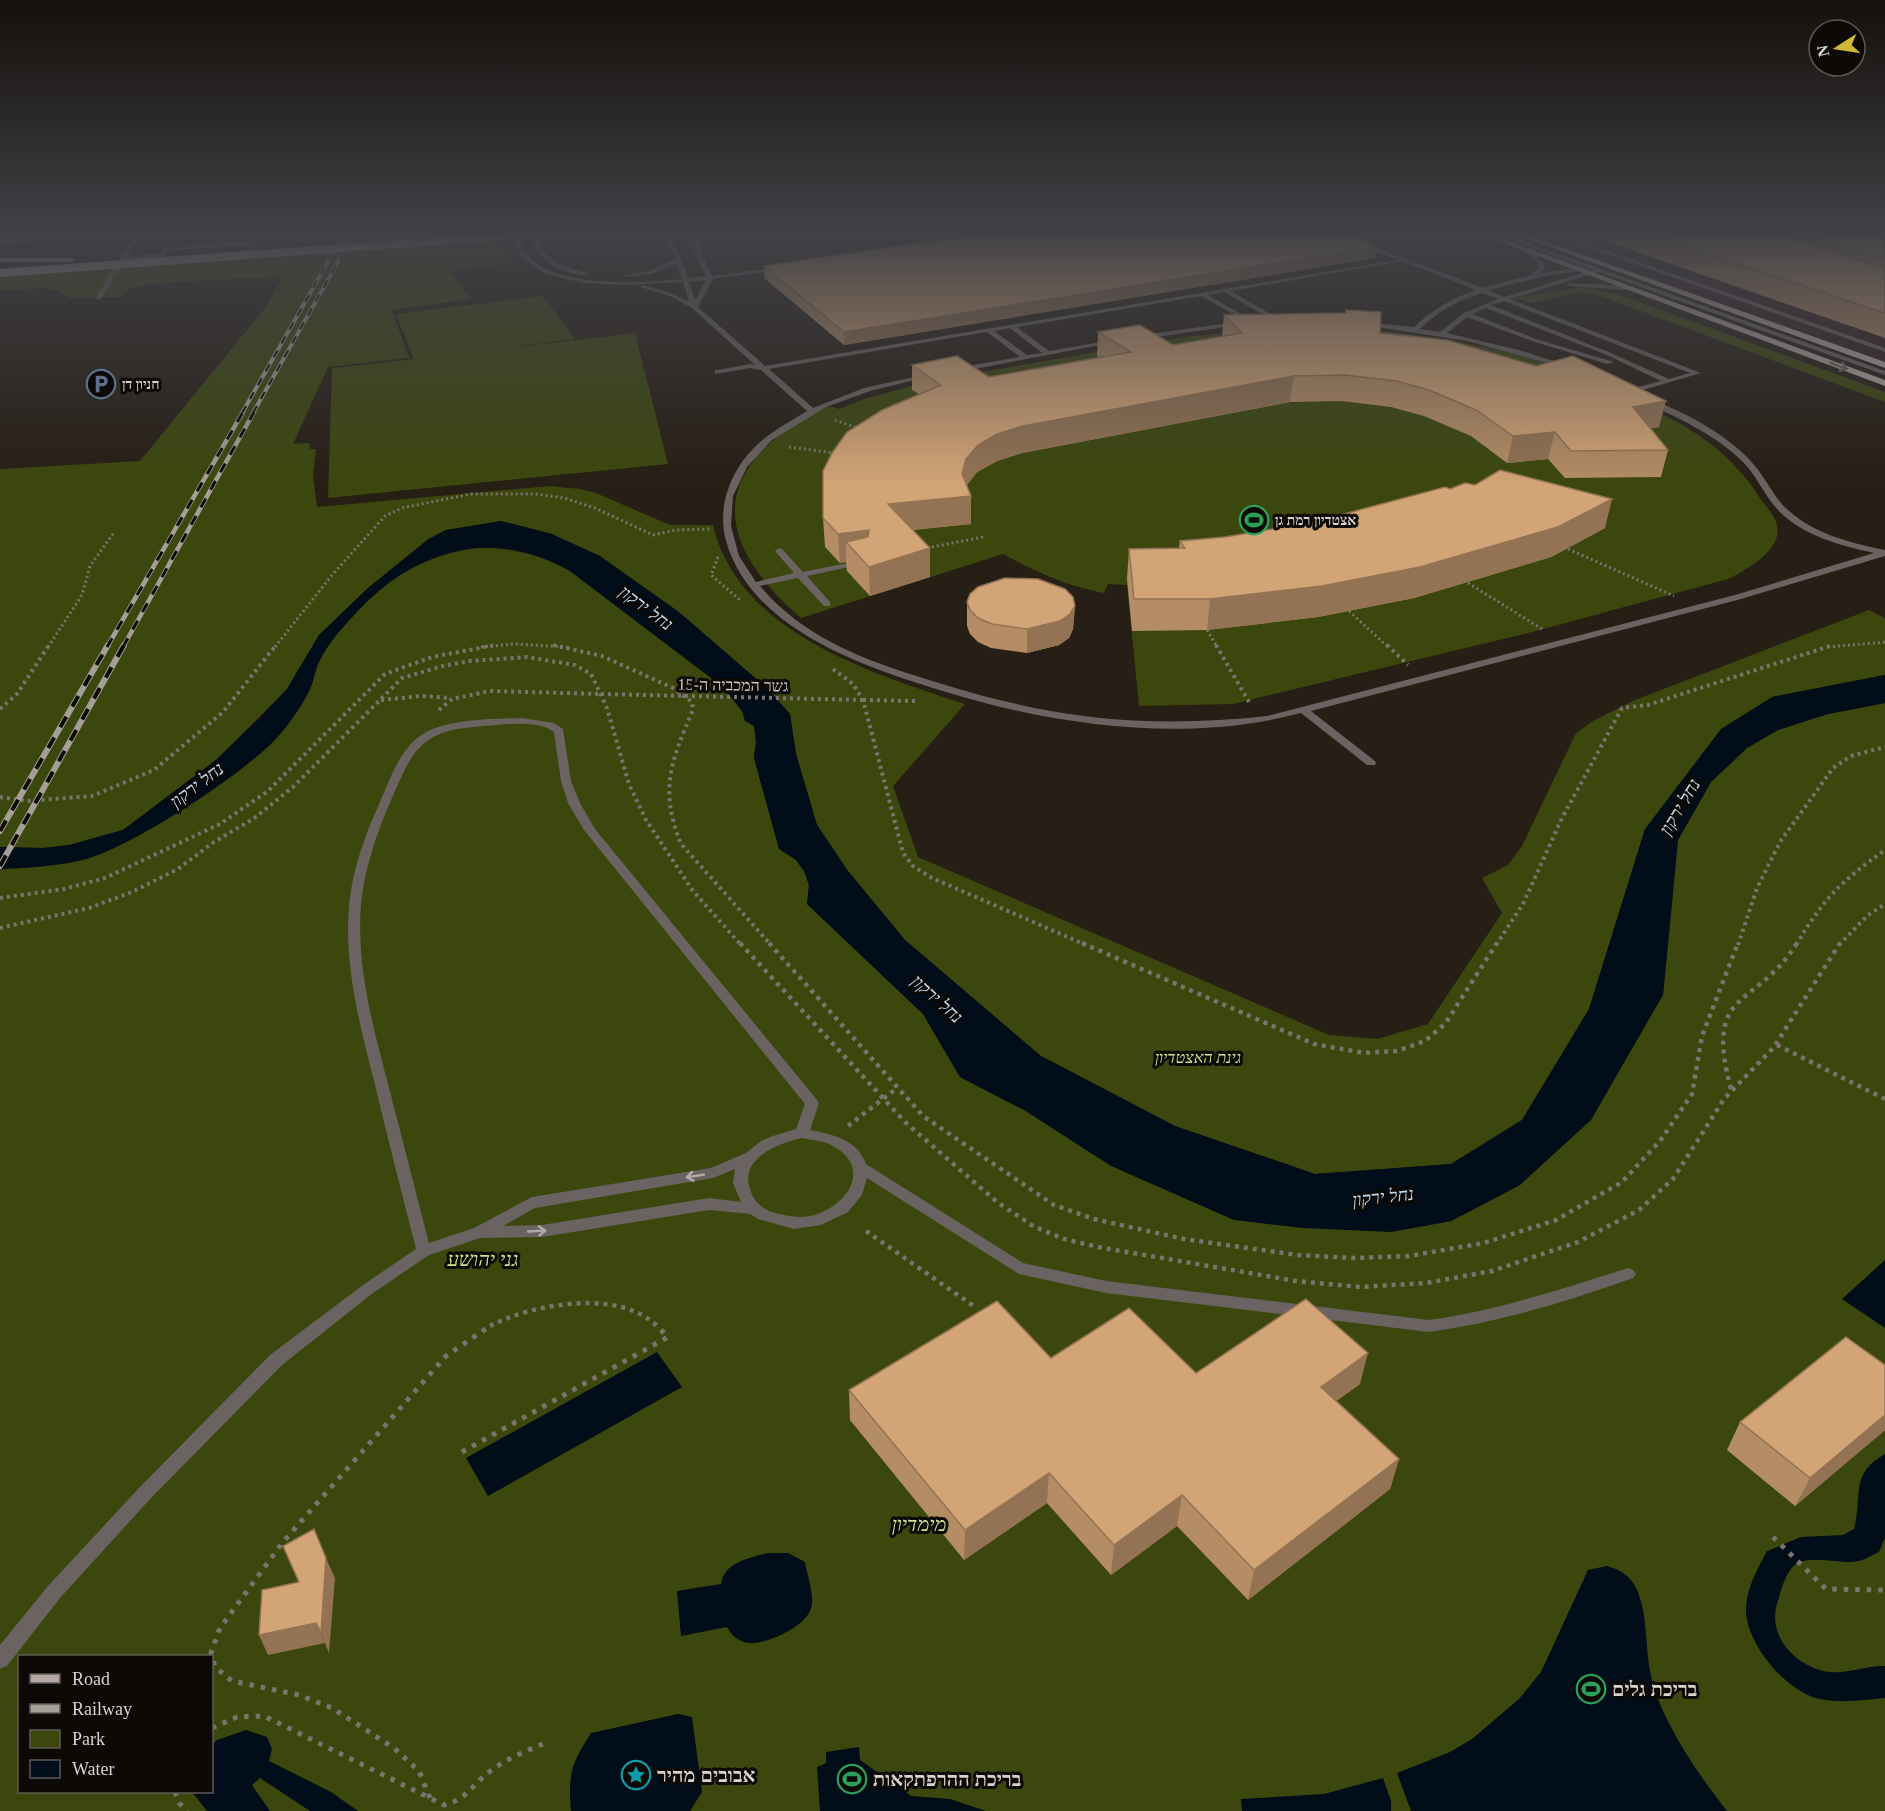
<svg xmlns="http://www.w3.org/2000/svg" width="1885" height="1811" font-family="'Times New Roman','Noto Sans Hebrew',serif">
<rect width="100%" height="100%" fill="#271e15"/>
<path fill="#302214" d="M0 230H308L305 235 83 251 0 254Z"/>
<path fill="#342125" d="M1513 230H1885V363Z"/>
<path fill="#3c470d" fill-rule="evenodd" d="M498 241 505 254 515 262 449 271 472 299 392 310 409 358 328 367 293 444 309 443 310 449H316L313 475 317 507 550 486 580 489 596 493 670 525H713C739 634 872 673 965 704L893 786 918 857 1329 1035 1377 1039 1428 1024 1502 913 1482 878 1508 865 1522 846 1576 733 1593 721 1635 700 1869 610 1885 618V675L1772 697 1645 829 1589 1009 1522 1120 1451 1164 1315 1174 1175 1126 1041 1056 905 940 848 871 817 825 796 754 790 714 552 534 501 521 446 530 428 539 368 588 319 635 287 689 216 760 123 830 69 845 42 848 0 847V469L140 461 265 308 283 276 148 284 129 289 122 297 69 298 58 291 44 288 0 291V277Z
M1583 287 1620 295 1885 392V402L1595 294 1579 292 1531 303 1513 298Z
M543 296 575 339 499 349 635 333 668 464 328 498 332 368 414 359 396 314Z
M1343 327C1417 334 1491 343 1561 369 1581 376 1600 386 1620 395 1678 420 1725 443 1760 498 1766 507 1774 514 1777 525 1783 550 1746 570 1728 579L1532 632 1233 704 1139 706 1127 585 1108 584 1104 593C1067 586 1036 572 1003 554L801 618C705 535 713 462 828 406L840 409 864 399 930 381 1184 337 1255 330Z
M480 548C511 548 543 555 570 571L723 687 754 726 756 742 754 758 779 848 796 860 804 871 809 885 807 904 923 1014 960 1077 1024 1110 1391 1232 1451 1221 1520 1185 1663 995 1678 840 1711 782 1747 748 1778 730 1828 714 1885 703V1811H0V869C28 868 58 866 86 859 132 846 246 773 278 737 289 724 304 703 311 688 314 679 315 670 319 662 352 600 411 555 480 548ZM20 1656H212V1792H20Z"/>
<path fill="#010d18" d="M501 521 552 534 600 556 679 612 768 689 790 714 796 754 817 825 848 871 905 940 1041 1056 1175 1126 1315 1174 1451 1164 1522 1120 1589 1009 1645 829 1721 729 1772 697 1885 675V703L1828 714 1778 730 1747 748 1711 782 1678 840 1663 995 1591 1120 1520 1185 1451 1221 1391 1232 1303 1228 1234 1220 1111 1166 1024 1110 960 1077 923 1014 807 904 809 885 804 871 796 860 779 849 754 758 756 742 754 726 745 721 742 711 723 687 570 571C492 526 416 549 357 612 343 627 328 643 319 662 315 670 314 680 310 688 303 704 289 725 277 737 244 774 133 846 86 859 58 866 28 868 0 869V847L42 848 69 845 123 830 216 760 260 718 287 689 319 635 368 588 429 539 446 530Z
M1885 1260V1328L1842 1299Z
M657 1352 682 1387 488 1496 466 1458Z
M1885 1454V1538L1879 1552C1872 1555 1865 1560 1858 1561 1840 1565 1814 1555 1798 1563 1785 1570 1781 1592 1777 1604 1767 1638 1798 1668 1830 1672 1848 1674 1867 1665 1885 1666V1698C1863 1700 1838 1704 1816 1698 1784 1689 1744 1641 1746 1607 1747 1587 1758 1568 1767 1551L1801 1537 1843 1535 1854 1529C1863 1496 1849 1474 1885 1454Z
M768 1553H788L805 1562C807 1575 815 1596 811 1608 807 1626 766 1645 748 1643 738 1641 732 1636 727 1627L681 1636 677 1591 721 1584C724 1562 750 1558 768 1553Z
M1607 1566C1624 1571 1633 1578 1639 1595 1648 1620 1645 1650 1651 1676 1660 1719 1700 1777 1727 1811H1411L1397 1773 1450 1752 1472 1739 1519 1699 1541 1672 1588 1570Z
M678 1714 692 1717 702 1792 690 1811H571C568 1774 571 1764 591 1733Z
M246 1730 267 1737 272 1749 269 1761 331 1792 358 1811H310L260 1778 252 1785 270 1811H207L192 1792H212V1745L217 1740Z
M859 1747 860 1760 911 1796 950 1799 986 1811H820L817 1767 826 1763V1752Z
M1383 1778 1391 1801V1811H1242L1241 1799 1324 1794Z"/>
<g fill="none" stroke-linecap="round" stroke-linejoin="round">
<path stroke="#7b736c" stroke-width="2" stroke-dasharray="1.5 2" stroke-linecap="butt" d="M1441 230 1455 235"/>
<path stroke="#7b736c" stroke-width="3" stroke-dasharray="2 3" stroke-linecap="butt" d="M835 420 859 429
M789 447 835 453
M927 548 983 537
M1568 549 1674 596
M718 557 711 575 740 600
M1468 583 1542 629
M1349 611 1388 647
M1207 630 1217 647
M48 647 82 595 90 566 115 531
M275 647 332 575 385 516 402 508 471 494H535L564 498 595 508 653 535 676 530 710 529
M481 647 514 644 567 647
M1828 647 1885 642"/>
<path stroke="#7b736c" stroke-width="4" stroke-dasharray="3 4" stroke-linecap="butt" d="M553 645 602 656 673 688 692 702 693 710C671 761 659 790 681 844L771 945
M1216 645 1249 702
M1387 645 1408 665
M833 669 853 684 863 700 903 853 913 866 932 878 1086 945
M381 700 422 696 451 698
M863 700 917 701
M0 709 17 694 49 645
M439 710 452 699 490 691 601 694
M0 797 27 801 92 796 154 770 223 712 276 645
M0 898 64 889 105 878 220 824 268 791 385 674 432 657 496 645
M0 928 89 908 132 892 178 869 214 842 253 819 293 787 402 678 443 666 470 661 527 657 575 665 591 674 607 708 629 784 646 820 693 891 741 945
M1496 945 1523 904 1562 818 1622 708 1648 705 1833 645
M1738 945 1757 888 1780 842 1833 768 1851 756 1885 747
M1796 945C1825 897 1839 883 1885 850
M1839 945 1868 915 1885 904"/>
<path stroke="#7b736c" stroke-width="4.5" stroke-dasharray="4 5" stroke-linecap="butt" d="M740 943 905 1122 997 1202 1033 1226 1064 1239 1098 1247 1296 1281 1360 1287 1426 1283 1492 1271 1578 1242 1639 1210 1673 1179 1724 1099 1774 1047 1840 943
M769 943 923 1116 1054 1205 1094 1219 1184 1239 1297 1255 1354 1258 1409 1256 1484 1243 1556 1220 1622 1182 1660 1141 1692 1094 1702 1036 1738 943
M1082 943 1314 1044 1364 1053 1397 1051 1425 1041 1445 1024 1497 943
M1777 1045 1885 1099
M1731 1089C1703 986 1756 1010 1797 943
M848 1126 897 1088
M866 1231 975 1307
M490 1326C532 1304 619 1288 657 1326"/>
<path stroke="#7b736c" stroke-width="5" stroke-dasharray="4.5 7" stroke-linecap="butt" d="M462 1452 668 1337 655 1324
M1773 1537 1826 1589 1885 1590
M212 1728 237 1717 264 1716 444 1805C466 1800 472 1785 489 1772 506 1759 526 1751 545 1743
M175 1792 179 1803 188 1811
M430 1798 419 1771 394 1748 332 1708 299 1695 232 1681 215 1667 211 1653 220 1628 283 1542 446 1356 493 1324"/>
<path fill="#6a6361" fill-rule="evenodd" d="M104 230H114L87 238 0 244V240L87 234Z
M512 230H518C520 238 522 251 528 256 559 289 640 283 682 279L677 263 652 274 625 277V275L649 271 676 259 666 241 646 234 627 230H647L663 236 660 230H666L682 260 688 278 706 276 694 251 680 230H686L695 244 693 237 698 230H704L699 237 702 248 700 250 712 276 780 267 781 268 778 270 713 279 698 307 765 366 1397 260 1360 245 1362 242 1483 288 1531 275 1538 269 1539 264 1523 250 1526 248 1545 264 1544 270 1541 273 1583 267 1484 230H1493L1885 371V375L1599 272 1510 299 1701 373 1629 394H1626V390L1661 381 1607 355 1486 308 1472 314 1536 339 1614 362 1607 364 1532 341 1467 317 1447 333 1519 350 1569 366 1565 368 1467 341 1364 325 1363 324 1366 322 1414 327C1432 310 1452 298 1476 290L1402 261 1231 291 1282 321 1283 322 1280 324 1224 292 1208 295 1255 322V324H1251L1201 296 1017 327 1049 351 1113 340 1116 342 959 372 955 370 956 368 1020 357 987 332 769 369 813 408 864 388 927 374 931 376 870 391 826 407 772 440 747 467 733 496 731 526 739 556 756 582 794 573 775 551 779 548 782 549 803 572 863 560V564L807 576 830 602V606H824L798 578 760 586C768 595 776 604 786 612 831 650 887 667 942 684 1055 719 1149 729 1267 716L1735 595 1874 553C1838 545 1796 534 1772 503 1762 490 1755 474 1743 462 1717 436 1681 419 1648 404L1647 402 1651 400C1684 411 1733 438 1755 466 1767 480 1774 498 1788 510 1814 534 1851 543 1885 550V556L1741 599 1311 711 1375 761 1376 763 1375 765H1367L1301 713C1234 731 1164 732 1095 724 1041 718 987 705 936 689 859 665 751 628 726 541 715 501 736 459 769 435 781 426 794 419 807 411L761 370 750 368 715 374V370H718L750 364 755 365 692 308 670 296 640 287 643 285 674 294 689 302 683 282 627 285 584 283 546 274 521 257ZM1590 269 1593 270 1504 297 1488 290 1545 276ZM706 280 695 300 689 282ZM1482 293 1498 299 1464 313 1440 332 1420 329C1438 311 1459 300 1482 293ZM1504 301 1690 373 1669 379 1611 353 1491 305ZM1010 328 1042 353 1027 355 994 331Z
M530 230H536C540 260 562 267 588 273V275C560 276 534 258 530 230Z
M1539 230H1548L1885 348V352Z
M255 241 258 243 255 253 252 255 161 261 158 259 159 257 124 260 121 258 160 253 165 247ZM251 245 249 251 165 257 167 251Z
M1570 283 1626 286 1629 288 1626 290 1568 286 1567 285Z
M1237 322 1240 324 1239 325 1142 339 1139 337 1142 335Z
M522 718 554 723 563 729 571 781 580 803 595 829 817 1100 819 1103 810 1130C833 1135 857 1139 866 1164L1023 1263 1106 1281 1429 1320C1498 1310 1562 1289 1628 1268L1633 1270 1636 1274 1633 1278C1566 1302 1500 1322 1429 1332L1106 1293 1019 1274 867 1178 862 1195 848 1212 821 1225 794 1229 758 1219 750 1214 709 1210 542 1237 480 1238 429 1255 373 1293 282 1365 151 1498 60 1598 7 1666 0 1669V1645L48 1586 139 1488 270 1355 363 1285 416 1249C402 1194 388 1140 375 1085 360 1026 344 967 349 906 352 870 365 835 380 802 390 779 399 751 420 736 443 719 493 719 522 718ZM505 724C522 724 539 722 554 732L561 781 568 803 584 830 805 1104 796 1129 773 1136 761 1141 746 1153 711 1168 532 1197 474 1228 429 1243C415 1190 402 1137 388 1084 373 1026 356 966 361 905 364 869 377 833 391 800 401 779 409 752 430 739 450 726 481 727 505 724ZM802 1138C812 1140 825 1141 833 1146 870 1166 851 1201 820 1213 807 1219 792 1217 779 1214 771 1212 765 1210 759 1204 754 1200 752 1195 750 1189 739 1158 779 1143 802 1138ZM735 1169 733 1183 741 1202 709 1198 542 1225 503 1226 535 1208 713 1178Z"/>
<path fill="#6a6361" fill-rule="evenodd" d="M137 230H143L101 299 96 300 95 299Z"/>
<path fill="#b5a6a2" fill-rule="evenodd" d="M1468 230H1479L1885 380V386Z
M1502 230H1513L1885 362V368Z
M0 258H71L75 260 71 262H0Z"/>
<g stroke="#a69f98" stroke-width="4">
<path id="rail-far2" d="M242 413 346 230
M253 413 356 230"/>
</g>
<g stroke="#a69f98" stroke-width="4.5">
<path id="rail-far1" d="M107 647 243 412
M123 647 254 412"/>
</g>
<g stroke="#a69f98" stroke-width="6">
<path id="rail" d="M0 831 108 645
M0 866 124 645"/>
</g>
<use href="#rail-far2" stroke="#0d0906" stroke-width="2" stroke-dasharray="8" stroke-linecap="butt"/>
<use href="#rail-far1" stroke="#0d0906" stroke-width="3" stroke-dasharray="10" stroke-linecap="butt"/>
<use href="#rail" stroke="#0d0906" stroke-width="4" stroke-dasharray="12" stroke-linecap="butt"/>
<path stroke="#7b736c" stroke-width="4" stroke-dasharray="3 4" stroke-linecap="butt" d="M601 694 863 700"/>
<path stroke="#b5a6a2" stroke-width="8" d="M0 273 591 230"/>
</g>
<path fill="#b58d65" d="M1573 230H1885V338Z
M1377 247 1375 258 844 345 764 278V266Z
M1224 315 1380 333 1659 427 1651 428 1668 450 1661 477 1565 478 1548 459 1507 463 1471 436 1424 416 1391 407 1342 401 1290 402 1022 453 997 461 977 472 967 485 971 524 913 530 930 577 870 596 847 571 846 562 840 563 825 547 823 518 919 394 912 390V365L989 377 1099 357 1097 356 1098 332 1173 345 1222 336Z
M1605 528 1551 557 1414 598 1318 617 1207 630 1132 631 1127 579 1129 549 1179 548 1180 541Z
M967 602 1075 606 1073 629 1069 638 1059 645 1027 653 991 648 978 642 970 634 967 626Z
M1051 1358 1196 1373 1360 1384 1336 1401 1399 1459 1390 1489 1248 1600 1177 1526 1111 1575 1047 1503 964 1560 850 1420 849 1390Z
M1885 1365V1430L1795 1506 1727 1450 1740 1422Z"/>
<path fill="#937353" d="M0 230H70L0 235Z
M1377 247 1375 258 844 345V332Z
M1294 376 1290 402 1022 453 997 461 977 472 966 486 971 496V524L888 532V504L962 474 966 459 978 445 997 434 1023 426Z
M1666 401 1659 427 1627 433 1633 407Z
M1555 432 1548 459 1507 463 1513 436Z
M1612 499 1605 528 1551 557 1414 598 1318 617 1207 630 1210 599Z
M869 530V558L846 542V562L840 563 838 534Z
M930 548V577L870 596 869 567Z
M1075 606 1073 629 1069 638 1059 645 1027 653V629Z
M1368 1353 1360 1384 1314 1417 1321 1387Z
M1885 1415V1430L1795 1506 1810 1478Z
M1399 1459 1390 1489 1248 1600 1254 1570Z
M1049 1473 1047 1503 964 1560 965 1530Z
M1182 1495 1177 1526 1111 1575 1114 1545Z
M326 1558 335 1578 329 1653 321 1633Z
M316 1623 325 1643 268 1655 259 1635Z"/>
<path fill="#d2a476" stroke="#937353" stroke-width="1.5" d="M1009 230H1342L1377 247 844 332 764 266Z
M1636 230H1767L1885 268V313Z
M1790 230H1885V259Z
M1346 310 1381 312 1380 333 1447 340 1536 366 1573 356 1666 401 1633 407 1668 450 1571 451 1555 432 1513 436 1476 410 1429 390 1396 381 1346 375 1294 376 1023 426 997 434 978 445 966 459 962 474 971 496 888 504 930 548 869 567 846 542 868 537 869 530 838 534 823 518V471L832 453 847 432 882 410 941 385 912 365 957 356 989 377 1131 352 1098 332 1140 325 1173 345 1242 333 1224 315 1346 313Z
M1500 470 1612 499 1558 527 1420 567 1322 586 1210 599H1134L1129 549 1185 548 1180 541 1225 537 1314 522 1445 487 1450 489 1465 483 1475 485Z
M1005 578 1038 579 1065 589 1073 597 1075 606 1070 614 1060 621 1027 629 992 624 978 618 970 610 967 602 970 594 978 587Z
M1306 1299 1368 1353 1321 1387 1399 1459 1254 1570 1182 1495 1114 1545 1049 1473 965 1530 849 1390 997 1301 1051 1358 1129 1308 1196 1373Z
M1846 1337 1885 1365V1415L1810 1478 1740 1422Z
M314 1529 326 1558 321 1633 316 1623 259 1635 262 1590 299 1582 283 1546Z"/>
<defs><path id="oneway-shaft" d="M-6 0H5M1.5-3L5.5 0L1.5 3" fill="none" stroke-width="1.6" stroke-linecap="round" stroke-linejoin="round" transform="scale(1.5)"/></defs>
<use stroke="#695f5c" href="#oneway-shaft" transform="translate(1839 366) rotate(20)"/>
<g stroke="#b2aca7">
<use href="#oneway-shaft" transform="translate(695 1176) rotate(171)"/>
<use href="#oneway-shaft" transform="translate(537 1231) rotate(-3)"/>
</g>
<linearGradient id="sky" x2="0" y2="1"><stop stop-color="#15100c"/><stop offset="0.48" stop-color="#414146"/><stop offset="1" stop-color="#414146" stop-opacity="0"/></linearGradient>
<rect width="1885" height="484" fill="url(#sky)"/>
<defs>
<g id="parking-ring" transform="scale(1.5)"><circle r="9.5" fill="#0d0906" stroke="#5c6f8a" stroke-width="1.5"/><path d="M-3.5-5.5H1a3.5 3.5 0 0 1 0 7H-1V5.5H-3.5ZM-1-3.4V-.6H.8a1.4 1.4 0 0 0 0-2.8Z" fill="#5c6f8a"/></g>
<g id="stadium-ring" transform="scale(1.5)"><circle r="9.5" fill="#0d0906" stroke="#2e9e5b" stroke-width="1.5"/><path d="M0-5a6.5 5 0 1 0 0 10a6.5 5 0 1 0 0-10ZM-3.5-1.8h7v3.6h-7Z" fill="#2e9e5b"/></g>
<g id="sight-ring" transform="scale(1.5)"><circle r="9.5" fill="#0d0906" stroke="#0f9aa8" stroke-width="1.5"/><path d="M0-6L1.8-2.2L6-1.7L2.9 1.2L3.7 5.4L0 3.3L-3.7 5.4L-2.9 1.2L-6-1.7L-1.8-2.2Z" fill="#0f9aa8"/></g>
</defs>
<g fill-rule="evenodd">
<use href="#parking-ring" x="101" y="384"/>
<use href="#stadium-ring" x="1254" y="520"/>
<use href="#stadium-ring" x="1591" y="1689"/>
<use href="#sight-ring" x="636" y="1775"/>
<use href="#stadium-ring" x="852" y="1779"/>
</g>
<g text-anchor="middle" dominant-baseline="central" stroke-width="6" stroke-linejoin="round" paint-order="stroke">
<g font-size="14" font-weight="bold" fill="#d9d3cd" stroke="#0d0906" text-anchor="start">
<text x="122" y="384">חניון דן</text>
<text x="1275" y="520">אצטדיון רמת גן</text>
</g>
<g font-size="16" fill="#d9d3cd" stroke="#0d0906">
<text transform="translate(733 685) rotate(1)">גשר המכביה ה-15</text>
</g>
<g font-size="16" font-style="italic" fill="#cee48e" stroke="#0d0906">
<text x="1198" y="1057">גינת האצטדיון</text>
</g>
<g font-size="18" font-style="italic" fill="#bedcf3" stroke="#0d0906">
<text transform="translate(646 608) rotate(37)">נחל ירקון</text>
<text transform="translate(197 785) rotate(-37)">נחל ירקון</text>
<text transform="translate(1680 807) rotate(-59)">נחל ירקון</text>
<text transform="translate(937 999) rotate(42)">נחל ירקון</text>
<text transform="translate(1383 1197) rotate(-6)">נחל ירקון</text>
</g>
<g font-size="20" font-style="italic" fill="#cee48e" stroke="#0d0906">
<text x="483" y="1259">גני יהושע</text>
<text x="919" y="1524">מימדיון</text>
</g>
<g font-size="20" font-weight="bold" fill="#d9d3cd" stroke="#0d0906" text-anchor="start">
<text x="1612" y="1689">בריכת גלים</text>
<text x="657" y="1775">אבובים מהיר</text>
<text x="873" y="1779">בריכת ההרפתקאות</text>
</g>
</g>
<rect x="18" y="1655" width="195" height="138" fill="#0d0906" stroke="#5f5a56" stroke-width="1.5"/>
<rect x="30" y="1674" width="30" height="9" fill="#b5a6a2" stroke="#5f5a56" stroke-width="1.5"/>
<text x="72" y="1685" font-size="18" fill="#d9d3cd">Road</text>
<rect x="30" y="1704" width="30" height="9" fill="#a69f98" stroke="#5f5a56" stroke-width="1.5"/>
<text x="72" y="1715" font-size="18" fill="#d9d3cd">Railway</text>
<rect x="30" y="1730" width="30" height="18" fill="#3c470d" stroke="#5f5a56" stroke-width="1.5"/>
<text x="72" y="1745" font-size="18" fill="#d9d3cd">Park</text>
<rect x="30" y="1760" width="30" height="18" fill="#010d18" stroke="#5f5a56" stroke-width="1.5"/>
<text x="72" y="1775" font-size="18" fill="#d9d3cd">Water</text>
<g transform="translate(1837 48) rotate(258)"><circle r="28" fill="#0d0906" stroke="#5f5a56" stroke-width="1.5"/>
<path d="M0-4.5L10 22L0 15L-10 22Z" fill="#d0b736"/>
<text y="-9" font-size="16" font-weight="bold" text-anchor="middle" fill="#d9d3cd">N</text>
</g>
</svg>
